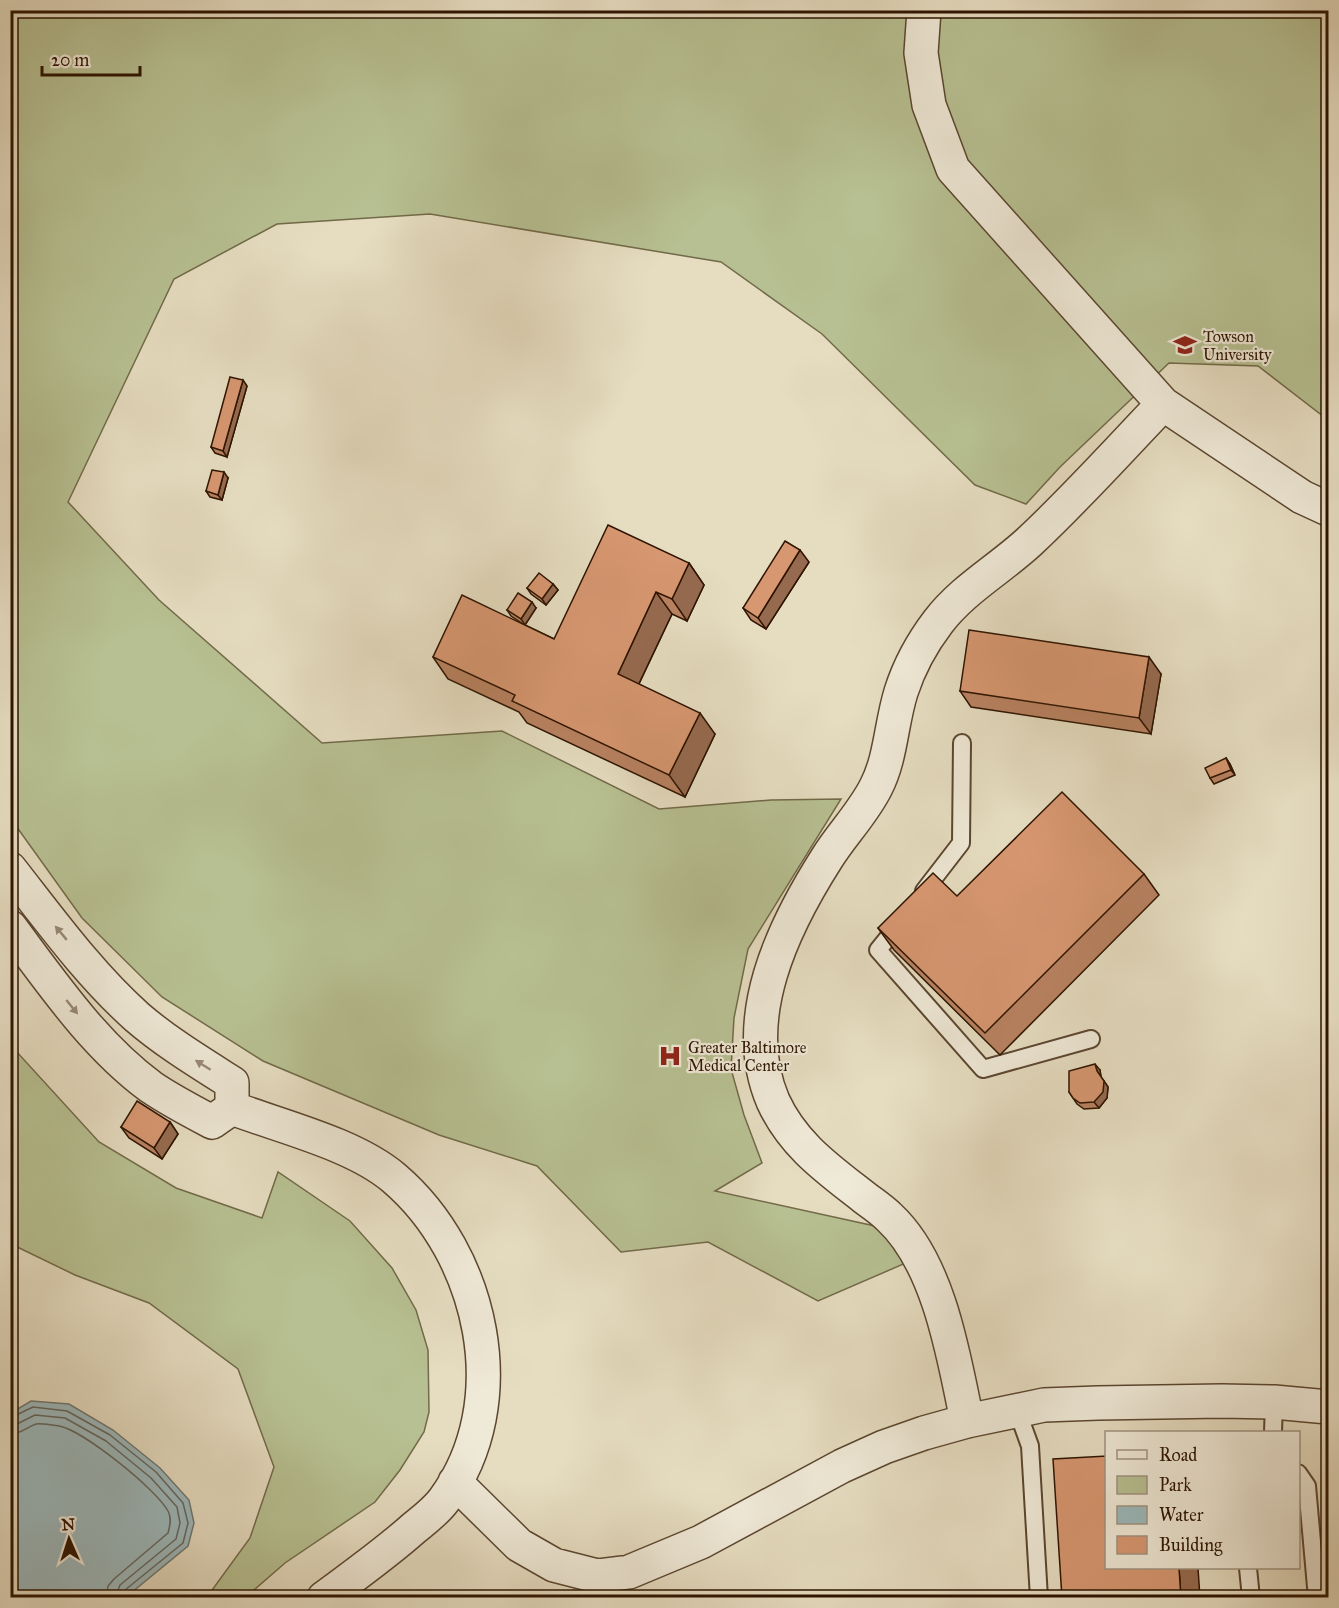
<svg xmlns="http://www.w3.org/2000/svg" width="1339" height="1608" font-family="'IM FELL Great Primer',serif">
<rect width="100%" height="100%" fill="#e6ddc1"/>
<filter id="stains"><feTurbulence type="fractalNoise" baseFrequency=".00333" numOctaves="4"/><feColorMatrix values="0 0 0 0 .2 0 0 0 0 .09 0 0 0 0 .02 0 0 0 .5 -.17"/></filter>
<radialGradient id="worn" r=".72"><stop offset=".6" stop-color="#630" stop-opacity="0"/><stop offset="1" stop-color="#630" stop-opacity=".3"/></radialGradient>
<path fill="#b7c092" stroke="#726a49" stroke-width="1.5" d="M20 10 1328 11V420L1258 366 1169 363 1060 467 1026 504 975 485 822 334 721 262 430 214 277 224 174 279 68 502 159 600 322 743 502 731 659 809 771 800 841 799 748 949 734 1018 731 1069 744 1115 762 1163 715 1191 884 1228 908 1262 818 1301 708 1242 621 1252 537 1166 439 1135 263 1061 162 997 82 918 11 819 10 29Z
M11 1032 15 1050 99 1142 176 1188 262 1218 278 1172 350 1221 392 1268 416 1310 428 1350 429 1412 424 1432 400 1470 375 1502 285 1563 246 1597H207L250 1538 274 1467 238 1369 149 1303 75 1275 11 1244Z"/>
<path fill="#9cb9bd" stroke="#707771" stroke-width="1.5" d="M31 1401 69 1404 113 1430 160 1468 189 1500 194 1523 188 1546 126 1597H11V1413Z"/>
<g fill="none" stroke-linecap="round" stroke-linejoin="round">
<path stroke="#64665e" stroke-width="1.5" d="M10 1418 33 1407 67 1411 110 1435 156 1472 183 1503 188 1523 183 1543 125 1590 123 1598
M10 1425 17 1424 35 1415 65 1418 106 1441 151 1478 177 1507 180 1523 176 1539 120 1585 115 1598
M10 1434C21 1434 27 1427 36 1424 42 1423 53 1425 59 1426 83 1430 157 1490 168 1511 172 1518 170 1526 168 1533L114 1579 108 1586 106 1598"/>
<g stroke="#5b4630" stroke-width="20">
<path id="lane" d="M924 891 961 843 962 743
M899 924 878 950 983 1069 1091 1039
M1017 1410 1030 1446 1039 1598
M1273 1432 1274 1402
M1298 1473 1307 1486 1317 1598
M1248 1568 1251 1598"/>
</g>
<g stroke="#5b4630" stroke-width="36">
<path id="street" d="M924 10 921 53 929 105 953 169 1163 404 1302 497 1328 509
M10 869C50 920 89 974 137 1017 166 1042 199 1062 232 1083V1108
M10 927C52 983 94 1045 151 1087 170 1100 191 1111 212 1122L232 1108
M232 1108C282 1127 354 1144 394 1178 483 1254 516 1402 444 1500 436 1511 425 1519 414 1528 386 1553 355 1575 324 1598
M967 1421C954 1357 939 1263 889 1217 882 1210 873 1204 865 1198 828 1169 793 1145 773 1101 738 1019 783 927 827 858 842 834 863 813 876 787 891 758 891 724 901 692 909 667 922 643 938 622 963 589 1000 569 1030 541 1076 498 1119 450 1163 404
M455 1482 519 1545 554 1565 597 1576 629 1572 701 1542 842 1466 884 1447 924 1433 967 1421 1044 1405 1098 1403 1222 1401 1274 1402 1328 1407"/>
</g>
<use href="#lane" stroke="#efe9d7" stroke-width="16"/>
<use href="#street" stroke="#efe9d7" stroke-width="33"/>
</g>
<path fill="#b98261" stroke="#2d1300" stroke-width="1.5" d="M247 386 227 457 215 453 211 447Z
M228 478 222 500 210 497 206 491Z
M809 562 766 629 751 620 743 608Z
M689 563 704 585 687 621 672 614 639 684 715 734 685 797 527 723 519 712 448 679 433 657 523 624 511 616 507 610 536 608 525 625 554 639Z
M553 584 558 590 546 605 531 594 527 588Z
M1161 674 1151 734 971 707 960 691Z
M1226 758 1230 764 1235 775 1214 784 1210 778Z
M1144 874 1159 895 1000 1055 894 950 878 928 957 896Z
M1100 1070 1101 1077 1108 1087 1107 1098 1099 1108 1084 1109 1077 1104 1069 1092Z
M170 1122 178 1134 162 1159 129 1138 121 1127Z"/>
<path fill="#966a4f" stroke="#2d1300" stroke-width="1.5" d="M243 380 247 386 227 457 223 451Z
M224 472 228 478 222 500 218 495Z
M800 550 809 562 766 629 758 618Z
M689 563 704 585 687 621 672 599Z
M553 584 558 590 546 605 542 599Z
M656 592 672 614 633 696 618 674Z
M532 602 536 608 525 625 521 619Z
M1149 657 1161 674 1151 734 1139 718Z
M700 713 715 734 685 797 669 775Z
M1226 758 1230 764 1235 775 1231 770Z
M1095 1064 1100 1070 1101 1077 1097 1071Z
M1104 1081 1108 1087 1107 1098 1099 1108 1094 1102Z
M170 1122 178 1134 162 1159 154 1148Z
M1179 1568H1198L1200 1598H1181Z"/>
<path fill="#d79771" stroke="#2d1300" stroke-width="1.5" d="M230 377 243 380 223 451 211 447Z
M212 470 224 472 218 495 206 491Z
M608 525 689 563 672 599 656 592 618 674 700 713 669 775 512 701 515 695 433 657 462 595 554 639Z
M785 541 800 550 758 618 743 608Z
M539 573 553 584 542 599 527 588Z
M518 593 532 602 521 619 507 610Z
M969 630 1149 657 1139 718 960 691Z
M1226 758 1231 770 1210 778 1205 768Z
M1062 792 1144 874 985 1033 878 928 933 873 957 896Z
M1095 1064 1097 1071 1104 1081 1103 1092 1094 1102 1080 1103 1073 1098 1069 1092V1071Z
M137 1101 170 1122 154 1148 121 1127Z
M1107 1456V1568H1179L1181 1598H1062L1053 1459Z"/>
<defs><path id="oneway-solid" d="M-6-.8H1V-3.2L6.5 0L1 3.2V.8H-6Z" transform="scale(1.5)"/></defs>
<g fill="#988976">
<use href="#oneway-solid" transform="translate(61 933) rotate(-130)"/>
<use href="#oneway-solid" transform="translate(72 1007) rotate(51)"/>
<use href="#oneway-solid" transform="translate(203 1065) rotate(-148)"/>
</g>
<defs>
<g id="university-bare" transform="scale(1.8)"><path d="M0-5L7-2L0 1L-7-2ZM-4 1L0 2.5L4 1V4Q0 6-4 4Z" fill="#8f2418" stroke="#efe9d7" stroke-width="2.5" paint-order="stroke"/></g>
<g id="hospital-bare" transform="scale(1.8)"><path d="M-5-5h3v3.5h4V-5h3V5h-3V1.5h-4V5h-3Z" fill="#8f2418" stroke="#efe9d7" stroke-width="2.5" paint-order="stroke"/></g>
</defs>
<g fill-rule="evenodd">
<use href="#university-bare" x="1185" y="345"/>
<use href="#hospital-bare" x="670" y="1056"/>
</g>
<g text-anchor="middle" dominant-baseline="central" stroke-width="4.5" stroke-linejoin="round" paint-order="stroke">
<g font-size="16" fill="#2d1300" stroke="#efe9d7" text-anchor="start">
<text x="1203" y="336">Towson<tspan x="1203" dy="18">University</tspan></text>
<text x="688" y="1047">Greater Baltimore<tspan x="688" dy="18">Medical Center</tspan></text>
</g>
</g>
<rect width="1339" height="1608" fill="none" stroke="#e6ddc1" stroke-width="36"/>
<rect x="12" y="12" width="1315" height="1584" fill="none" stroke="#2d1300" stroke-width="3"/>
<rect x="18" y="18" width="1303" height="1572" fill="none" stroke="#2d1300" stroke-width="1.5"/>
<rect x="1105" y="1431" width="195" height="138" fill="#efe9d7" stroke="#a19381" stroke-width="1.5"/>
<rect x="1117" y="1450" width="30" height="9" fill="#efe9d7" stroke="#a19381" stroke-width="1.5"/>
<text x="1159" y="1461" font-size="18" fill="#2d1300">Road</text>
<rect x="1117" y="1476" width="30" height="18" fill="#b7c092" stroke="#a19381" stroke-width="1.5"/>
<text x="1159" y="1491" font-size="18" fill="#2d1300">Park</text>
<rect x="1117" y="1506" width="30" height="18" fill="#9cb9bd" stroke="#a19381" stroke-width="1.5"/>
<text x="1159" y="1521" font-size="18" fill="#2d1300">Water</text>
<rect x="1117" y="1536" width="30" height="18" fill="#d79771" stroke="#a19381" stroke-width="1.5"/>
<text x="1159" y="1551" font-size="18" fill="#2d1300">Building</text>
<g transform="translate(69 1539) rotate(357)" stroke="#efe9d7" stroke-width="4.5" paint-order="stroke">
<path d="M0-4.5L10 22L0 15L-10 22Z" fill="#2d1300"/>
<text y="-9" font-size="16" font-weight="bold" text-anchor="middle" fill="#2d1300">N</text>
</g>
<path d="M42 66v9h98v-9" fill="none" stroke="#2d1300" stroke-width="3"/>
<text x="51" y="66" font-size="18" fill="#2d1300" stroke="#efe9d7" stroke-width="4.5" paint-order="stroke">20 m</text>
<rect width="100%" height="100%" filter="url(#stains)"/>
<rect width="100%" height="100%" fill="url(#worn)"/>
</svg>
